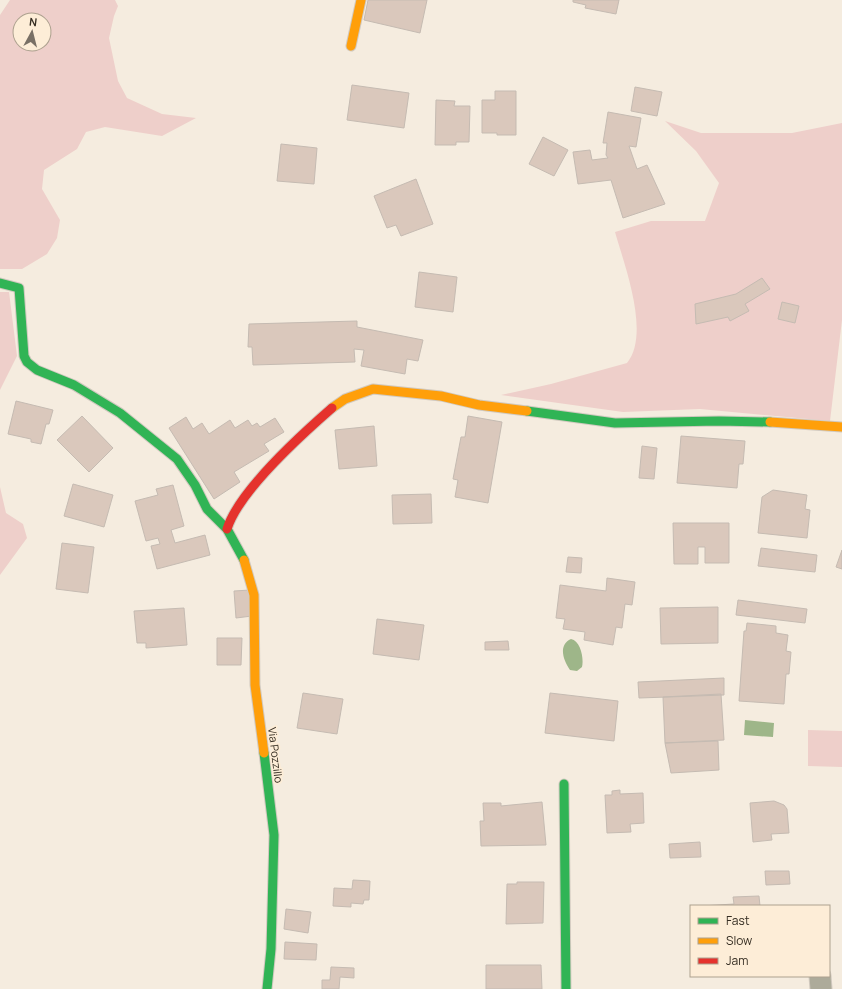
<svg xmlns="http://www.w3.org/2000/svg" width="842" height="989" font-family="Manrope,sans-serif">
<rect width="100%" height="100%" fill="#f5ecdf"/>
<path fill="#eecfca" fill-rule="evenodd" d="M10 0H115L118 6 114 16 109 38 118 81 127 98 162 114 196 118 162 136 105 127 86 132 77 149 44 170 42 189 60 220 57 238 47 254 22 269H0V15ZM20 20H44V44H20Z
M665 121 701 133H792L842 123V320L830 421 700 409 623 412 501 395 551 384 627 363C651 334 624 264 615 232L651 221H705L719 183 696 151Z
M0 292H9L17 356 0 390Z
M0 487 6 513 23 524 27 538 0 575Z
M808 730 842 731V767L808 766Z"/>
<path fill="#9eb689" d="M571 639C581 641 584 659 582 667L577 671 570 670C563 660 558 645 571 639Z
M745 720 774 723 773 737 744 735Z"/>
<path fill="#dac8bc" stroke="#c5bbb2" d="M368 0H427L420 33 364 20Z
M573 0H619L616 14 585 8 586 5 573 2Z
M352 85 409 93 404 128 347 120Z
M635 87 662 92 657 116 631 111Z
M495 91H516V135H497V133H482V100H495Z
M436 100 455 101 454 106H470L469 142H456V145H435Z
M608 112 641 118 636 147 629 146 637 169 647 165 665 204 623 218 611 180 578 184 573 152 590 150 592 160 608 158 606 155 607 143H603Z
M543 137 568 150 554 176 529 164Z
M281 144 317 148 314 184 277 181Z
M416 179 433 224 401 236 396 225 387 228 374 196Z
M419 272 457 277 453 312 415 307Z
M762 278 770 289 745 304 749 311 730 321 728 317 696 324 695 304 736 294Z
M782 302 799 306 795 323 778 319Z
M357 321V327L423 340 418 361 407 359 405 374 361 366 364 350 354 349 355 362 253 365 252 347H248L249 324Z
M16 401 53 410 49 424H46L41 444 31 442V439L8 434Z
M82 416 113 448 89 472 57 440Z
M468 416 502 422 488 503 455 497 458 480 453 479 461 437H465Z
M186 417 193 429 202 423 209 434 230 420 235 428 248 420 252 426 257 423 260 427 275 418 284 432 264 444 269 451 234 472 240 482 214 499 169 428Z
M374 426 377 466 339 469 335 430Z
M681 436 745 441 743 464H739L737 488 677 483Z
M642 446 657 448 654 479 639 478Z
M73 484 113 495 104 527 64 516Z
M173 485 184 526 171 530 175 543 205 535 210 555 157 569 151 546 160 544 158 538 146 541 135 501 158 495 156 489Z
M773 490 807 495 805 509 810 510 807 538 758 533 762 497Z
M431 494 432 523 393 524 392 495Z
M673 523H729V563H705V547H698V564H674Z
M62 543 94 547 88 593 56 589Z
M761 548 817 555 815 572 758 566Z
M842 550V569L836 567Z
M568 557 582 558 581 573 566 572Z
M607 578 635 582 632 605 625 604 622 628 616 627 613 645 584 640 585 632 563 629 565 619 556 618 560 585 606 591Z
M250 590 252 616 236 618 234 591Z
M738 600 807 609 805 623 736 615Z
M718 607V643L661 644 660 608Z
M184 608 187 645 146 648V643H137L134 611Z
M377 619 424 625 419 660 373 654Z
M747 623 776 626V633L788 635 786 651 791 652 789 674H786L784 704 739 701 744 631H746Z
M217 638H242L241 665H217Z
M508 641 509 650H485V642Z
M724 678V695L639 698 638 682Z
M303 693 343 699 337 734 297 728Z
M550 693 618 701 614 741 545 733Z
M721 694 724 740 665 743 663 697Z
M718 741 719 770 671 773 665 743Z
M620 790V794L643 793 644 823 630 824 631 832 607 833 605 795H612V791Z
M774 801 784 805 787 809 789 833 771 834 772 840 753 842 750 803Z
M542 802 546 845 481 846 480 821H484L483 803H501V806Z
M700 842 701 857 670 858 669 844Z
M765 871H789L790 884 766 885Z
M353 880 370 881 369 900H364L363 904 351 903V907L333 906 334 888 352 889Z
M517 882H544L543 923 506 924 507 884H517Z
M759 896 760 906H701L734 904 733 897Z
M286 909 311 912 308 933 284 929Z
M285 942 317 944 316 960 284 959Z
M486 965H541L542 989H486Z
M331 967 354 968V978L340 977 339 989H322V980H330Z"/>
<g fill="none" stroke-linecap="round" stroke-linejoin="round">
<g stroke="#d1c9bf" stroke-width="23">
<path id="street" d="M820 976 821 989"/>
</g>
<g stroke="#d1c9bf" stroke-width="11">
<path id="fast" d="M0 283 19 288 24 356 27 362 37 370 74 385 120 413 177 459 195 485 207 509 227 529 244 560
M527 411 615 423 719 421 770 422
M264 753 274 835 271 949 267 989
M564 784 566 989"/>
</g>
<g stroke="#d1c9bf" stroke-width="11">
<path id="slow" d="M351 46 361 0
M332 408 345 399 373 389 441 396 479 405 527 411
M770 422 842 427
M244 560 254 595 255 685 264 753"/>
</g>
<g stroke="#d1c9bf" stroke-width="11">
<path id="jam" d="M227 529C239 491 301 435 332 408"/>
</g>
<use href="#street" stroke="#adab9a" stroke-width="21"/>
<use href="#fast" stroke="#30b455" stroke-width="9"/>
<use href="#slow" stroke="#ff9f0a" stroke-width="9"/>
<use href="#jam" stroke="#e5322d" stroke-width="9"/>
</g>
<g text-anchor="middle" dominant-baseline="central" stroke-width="3.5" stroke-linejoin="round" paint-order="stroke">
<g font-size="11" fill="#362e23" stroke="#fdedd7">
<text transform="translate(276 755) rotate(83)">Via Pozzillo</text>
</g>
</g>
<rect x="690" y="905" width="140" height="72" fill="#fdedd7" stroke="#ada18f"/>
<rect x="698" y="918" width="20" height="6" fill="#30b455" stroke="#ada18f"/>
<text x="726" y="925" font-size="12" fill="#362e23">Fast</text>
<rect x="698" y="938" width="20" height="6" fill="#ff9f0a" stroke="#ada18f"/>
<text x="726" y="945" font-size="12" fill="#362e23">Slow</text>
<rect x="698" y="958" width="20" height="6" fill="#e5322d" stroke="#ada18f"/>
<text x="726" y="965" font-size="12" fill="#362e23">Jam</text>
<g transform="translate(32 32) rotate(7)"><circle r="19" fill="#fdedd7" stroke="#ada18f"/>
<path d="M0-3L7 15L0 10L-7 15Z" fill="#797065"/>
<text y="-6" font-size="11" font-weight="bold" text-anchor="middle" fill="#362e23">N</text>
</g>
</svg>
